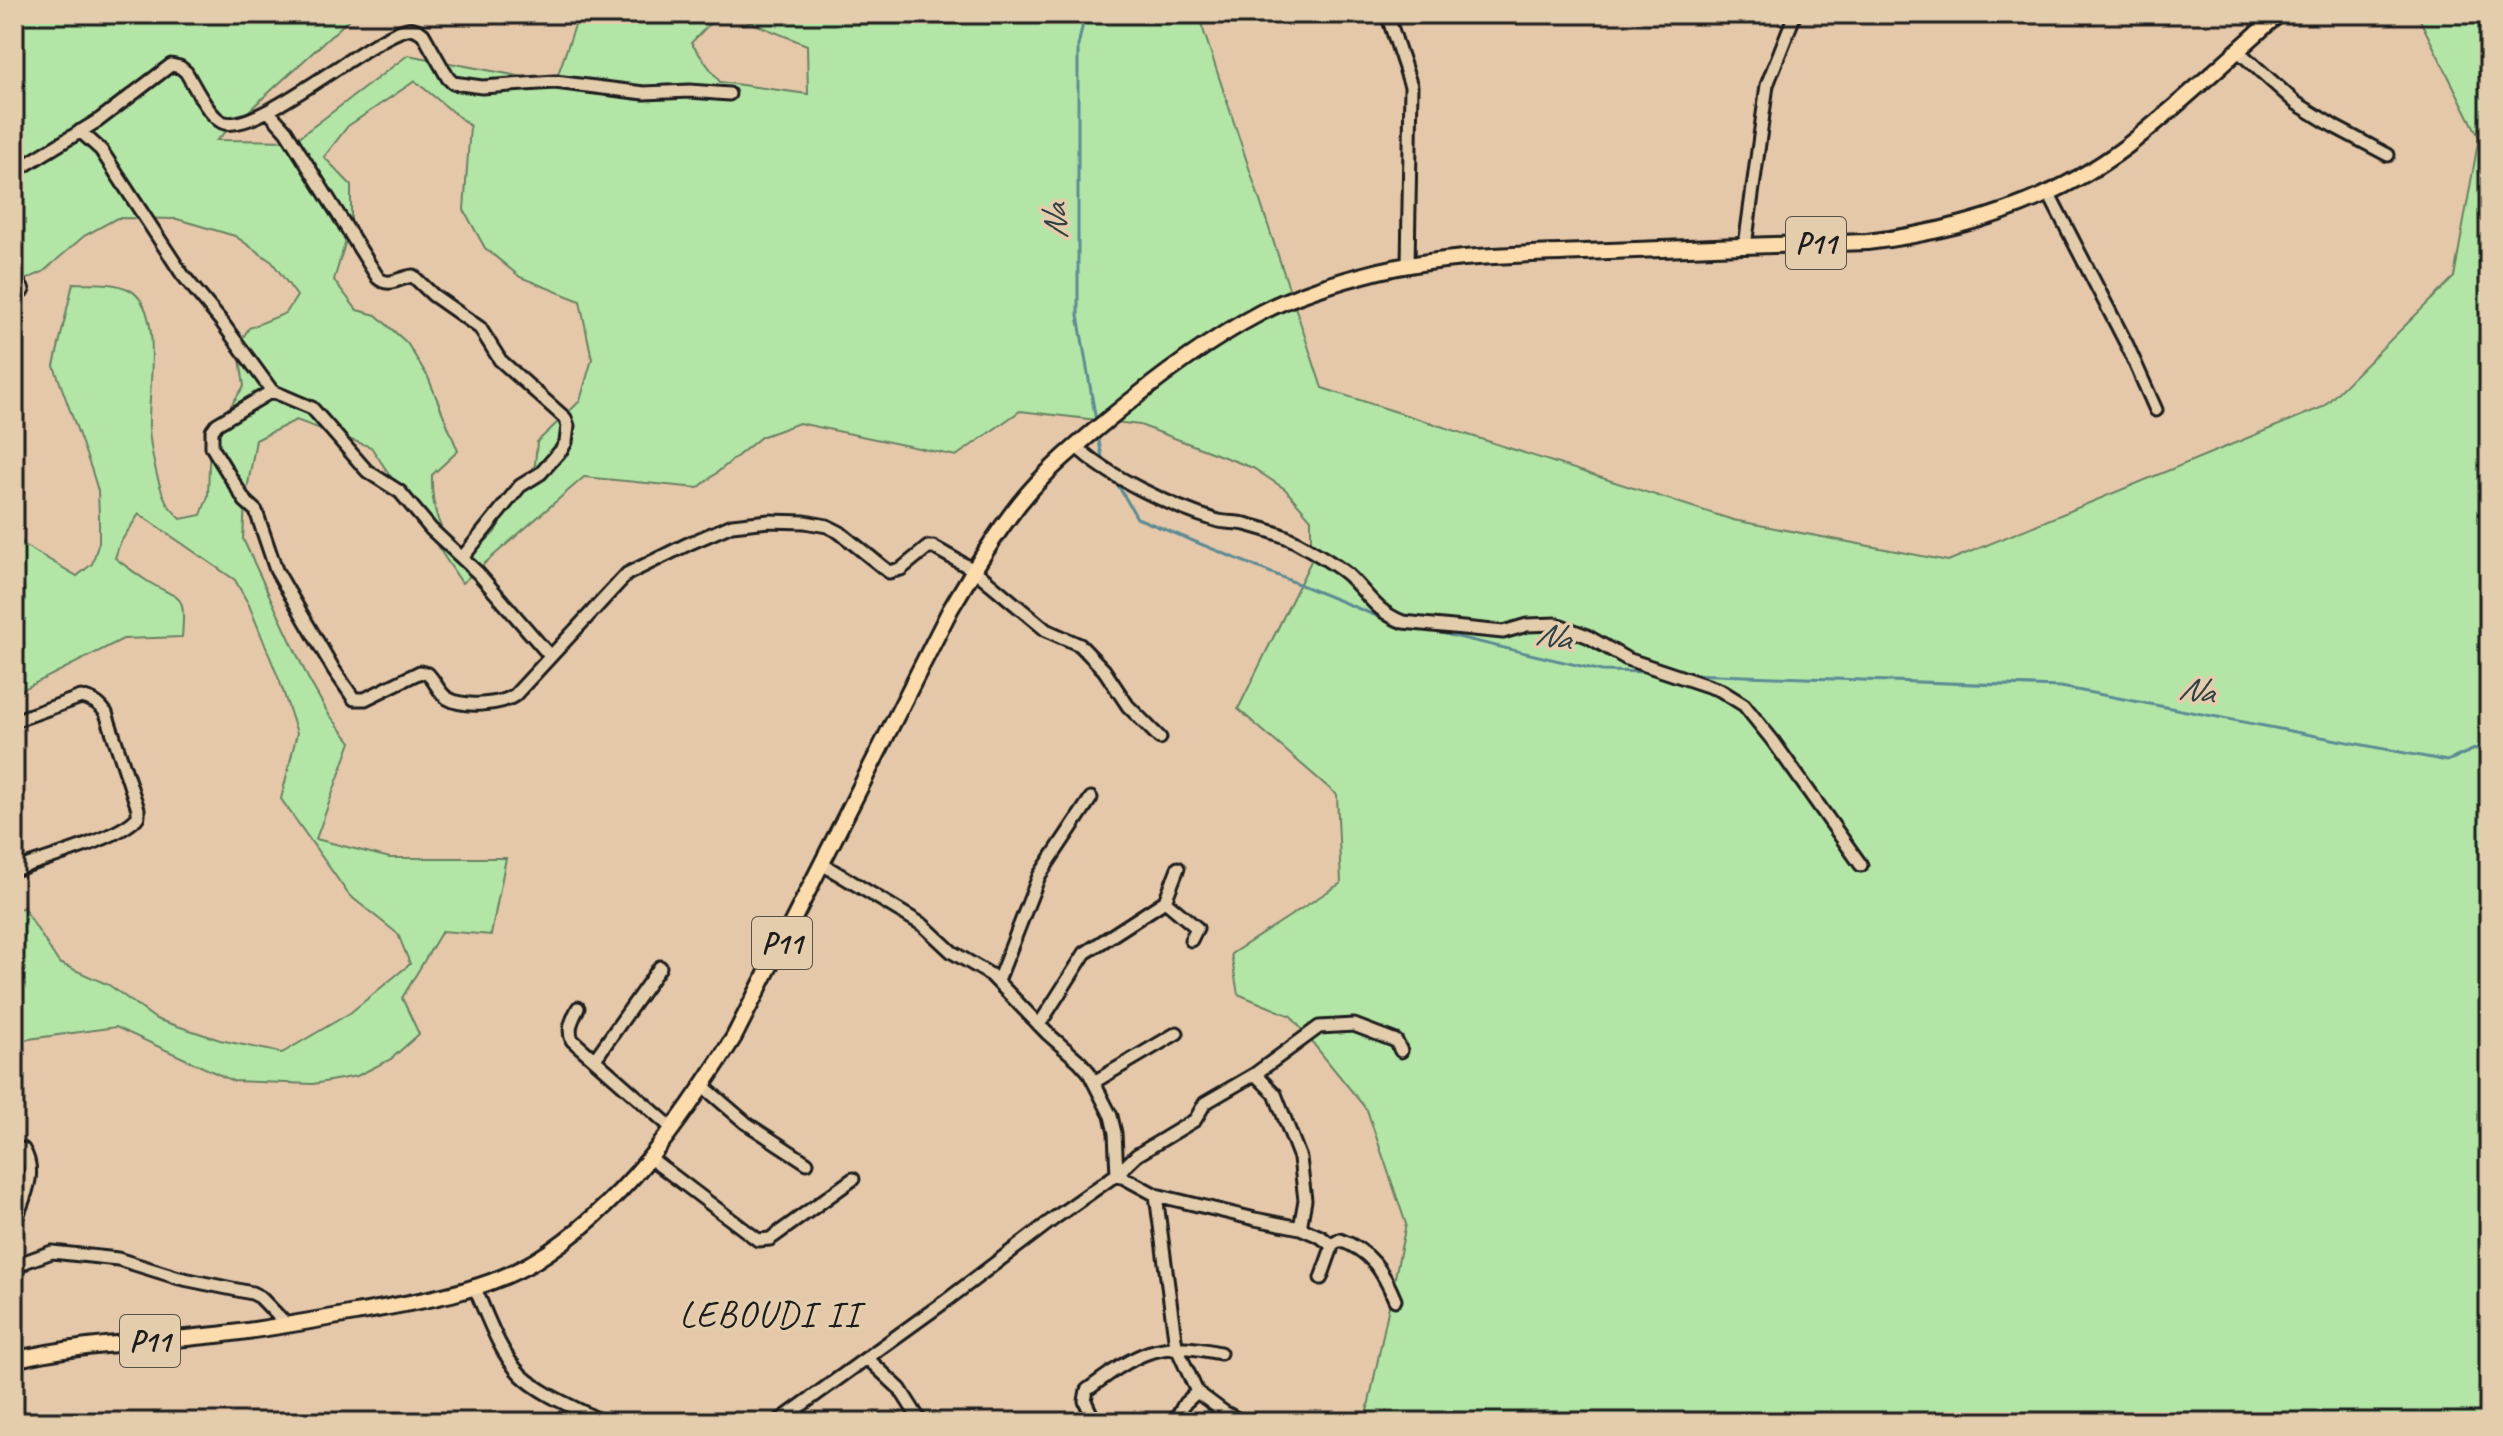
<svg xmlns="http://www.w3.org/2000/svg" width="2503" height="1436" font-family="Caveat,sans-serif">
<rect width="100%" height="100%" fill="#e5c8aa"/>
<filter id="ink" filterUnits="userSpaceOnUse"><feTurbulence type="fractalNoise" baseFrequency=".0125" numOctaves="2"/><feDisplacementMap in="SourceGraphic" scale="16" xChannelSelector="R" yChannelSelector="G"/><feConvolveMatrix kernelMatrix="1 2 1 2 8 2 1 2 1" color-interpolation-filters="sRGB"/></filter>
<g filter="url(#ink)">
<path fill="#b3e6a6" stroke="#688161" stroke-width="2" fill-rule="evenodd" d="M14 14H355L217 140 294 141 408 55 555 83 579 14H719L691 43 720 82 808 94 807 45 730 14H1198L1322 388 1733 520 1948 561 2323 407 2454 277 2479 137 2417 14H2489V1422H1365L1406 1224 1367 1110 1291 1016 1238 994 1231 954 1341 883 1337 795 1238 709 1311 561V519L1285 489 1253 468 1140 425 1020 411 956 456 799 423 761 437 698 488 584 477 462 583 371 447 296 420 256 440 245 501 243 539 308 678 328 713 351 742 316 839 390 858H506L491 935 442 931 402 998 419 1034 391 1059 357 1076 313 1084 233 1081 116 1027 14 1041V912L23 907 59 963 109 985 156 1019 220 1040 282 1053 350 1013 410 964 398 934 349 895 281 799 297 733 280 682 249 605 235 580 139 514 120 543 115 558C126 566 136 574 147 581 181 602 186 590 182 637L123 639 14 694V531L24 545 77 576 92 564 99 542V516L98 491 92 471 54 366 73 283C91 284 111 281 128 289 166 307 147 395 149 428 150 447 158 490 169 506 172 510 177 515 181 519L201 515 208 496 210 437 244 386 238 345 249 328 286 313 297 296 272 262 235 236 177 219 117 218 84 236 43 272 14 285ZM415 81 470 126 464 210 485 248 520 277 580 301 592 359 580 401 537 442 535 465 516 491 495 532 481 546 462 557C439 535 431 506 432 475L458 451 428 377 407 343 376 315 357 310 334 280 351 223V185L324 157 348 126Z"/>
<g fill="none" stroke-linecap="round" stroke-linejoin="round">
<path stroke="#5c8b93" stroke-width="3" d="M1085 14 1078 46V315L1096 421
M1098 436 1102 457 1105 463
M1115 480 1137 518 1389 621
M1424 629 1602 671 1652 672
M1687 674 2061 687 2447 761 2489 743"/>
<g stroke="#1c1c1c" stroke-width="17">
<path id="minor" d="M1387 14 1411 86 1408 265
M2237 50 2296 103 2335 127 2388 155
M268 111 286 131 378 278C389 288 400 277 413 276L433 295 480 328 500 360 565 418 568 426 566 442 562 449 541 473 520 486 462 558
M80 131 101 150 182 274 221 321 272 391 312 408 367 471 400 492 431 529 478 573 550 656
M14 172 99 120 171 65 180 67 186 72C194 85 208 115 222 122 255 137 366 39 407 29 413 27 418 30 423 34L448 78 453 83 482 87 555 82 644 93 690 91 729 94
M2048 192 2127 345 2156 410
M1745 246 1767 85 1795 14
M14 276 23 290
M272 391 217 424 212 431V447L245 501 256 511 276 570 334 670 354 699H365L420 672 428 674C435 681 439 693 447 698 463 708 501 705 515 695L627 574 688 544 732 525 769 521 805 522 827 526 839 532 889 572 901 569 928 547H933L974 570 1046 630 1080 645 1104 670 1128 706 1160 738
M1076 446C1106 476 1173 507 1215 520 1224 523 1235 522 1245 524 1264 529 1286 535 1302 545 1317 554 1335 564 1348 575 1368 594 1375 611 1403 622L1503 632 1527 625 1556 624 1587 636 1627 659 1720 690 1744 705 1773 741 1861 865
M14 721 81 697C93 700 99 703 106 713L138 809V816C125 837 40 860 14 870
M822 864 923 925 952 952 991 975 1047 1033 1079 1061 1088 1071 1111 1116 1115 1133 1117 1174
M1165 901 1197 928 1191 940
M998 981 1039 876 1091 798
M578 1008C573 1019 567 1028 572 1040L673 1129
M1039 1025 1085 953 1165 901 1178 868
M595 1059 660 967
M1255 1074 1319 1027 1354 1025 1396 1041 1401 1051
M1094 1082 1177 1033
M703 1086 746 1123 807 1163
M650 1158 758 1240 770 1239 853 1179
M1117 1174 1156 1195 1255 1219 1300 1228 1321 1237 1331 1245V1250L1321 1278
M1156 1195 1176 1346 1197 1392 1224 1412 1243 1422
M14 1225C22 1200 39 1174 23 1149
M1331 1245 1340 1240C1371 1251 1383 1271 1395 1300
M14 1270 27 1261 52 1252 118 1259 179 1278 252 1293 260 1297 287 1325
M474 1286C487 1315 499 1352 521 1375 543 1396 577 1408 603 1422
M868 1359 900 1389 921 1422
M778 1422 947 1300 1056 1217 1117 1174 1137 1155 1195 1120 1205 1103 1255 1074 1275 1094 1300 1158 1305 1200 1300 1228
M1095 1422 1085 1401 1087 1390C1137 1353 1158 1339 1220 1353
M1174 1422 1185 1403 1197 1392"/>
</g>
<g stroke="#1c1c1c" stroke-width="20">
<path id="major" d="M14 1360C77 1344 142 1343 206 1336 256 1331 306 1322 355 1313 415 1302 482 1293 535 1261 622 1207 681 1122 734 1037L950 610C972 573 993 537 1019 504 1044 472 1076 446 1106 421 1154 381 1205 342 1260 313 1296 294 1339 281 1379 271 1445 255 1516 255 1583 252 1678 248 1772 245 1867 242 1959 231 2052 203 2127 146 2180 105 2228 58 2279 14"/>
</g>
<use href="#minor" stroke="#e3cdac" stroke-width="11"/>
<use href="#major" stroke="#fcdcac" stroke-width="14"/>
</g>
</g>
<g text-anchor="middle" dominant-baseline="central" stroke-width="7" stroke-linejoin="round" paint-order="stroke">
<g fill="#e3cdac" stroke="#585147" stroke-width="2">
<rect x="1786" y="217" width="60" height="52" rx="6"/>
<rect x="752" y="917" width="60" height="52" rx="6"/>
<rect x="120" y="1315" width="60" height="52" rx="6"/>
</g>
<g font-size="30" font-weight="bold" fill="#1c1c1c">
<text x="1816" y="243">P11</text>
<text x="782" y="943">P11</text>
<text x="150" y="1341">P11</text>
</g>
<g font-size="34" font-style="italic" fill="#314144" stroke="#e3cdac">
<text transform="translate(1054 222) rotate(-90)">Na</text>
<text transform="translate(1554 635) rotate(13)">Na</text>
<text transform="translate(2197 689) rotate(11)">Na</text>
</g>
<g font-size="36" letter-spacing="2" fill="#1c1c1c" stroke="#e3cdac">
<text x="770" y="1314">LEBOUDI II</text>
</g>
</g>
<rect width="2503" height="1436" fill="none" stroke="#e3cdac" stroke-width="48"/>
<rect x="24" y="24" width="2455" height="1388" fill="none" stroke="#1c1c1c" stroke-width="3" filter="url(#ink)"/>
</svg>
